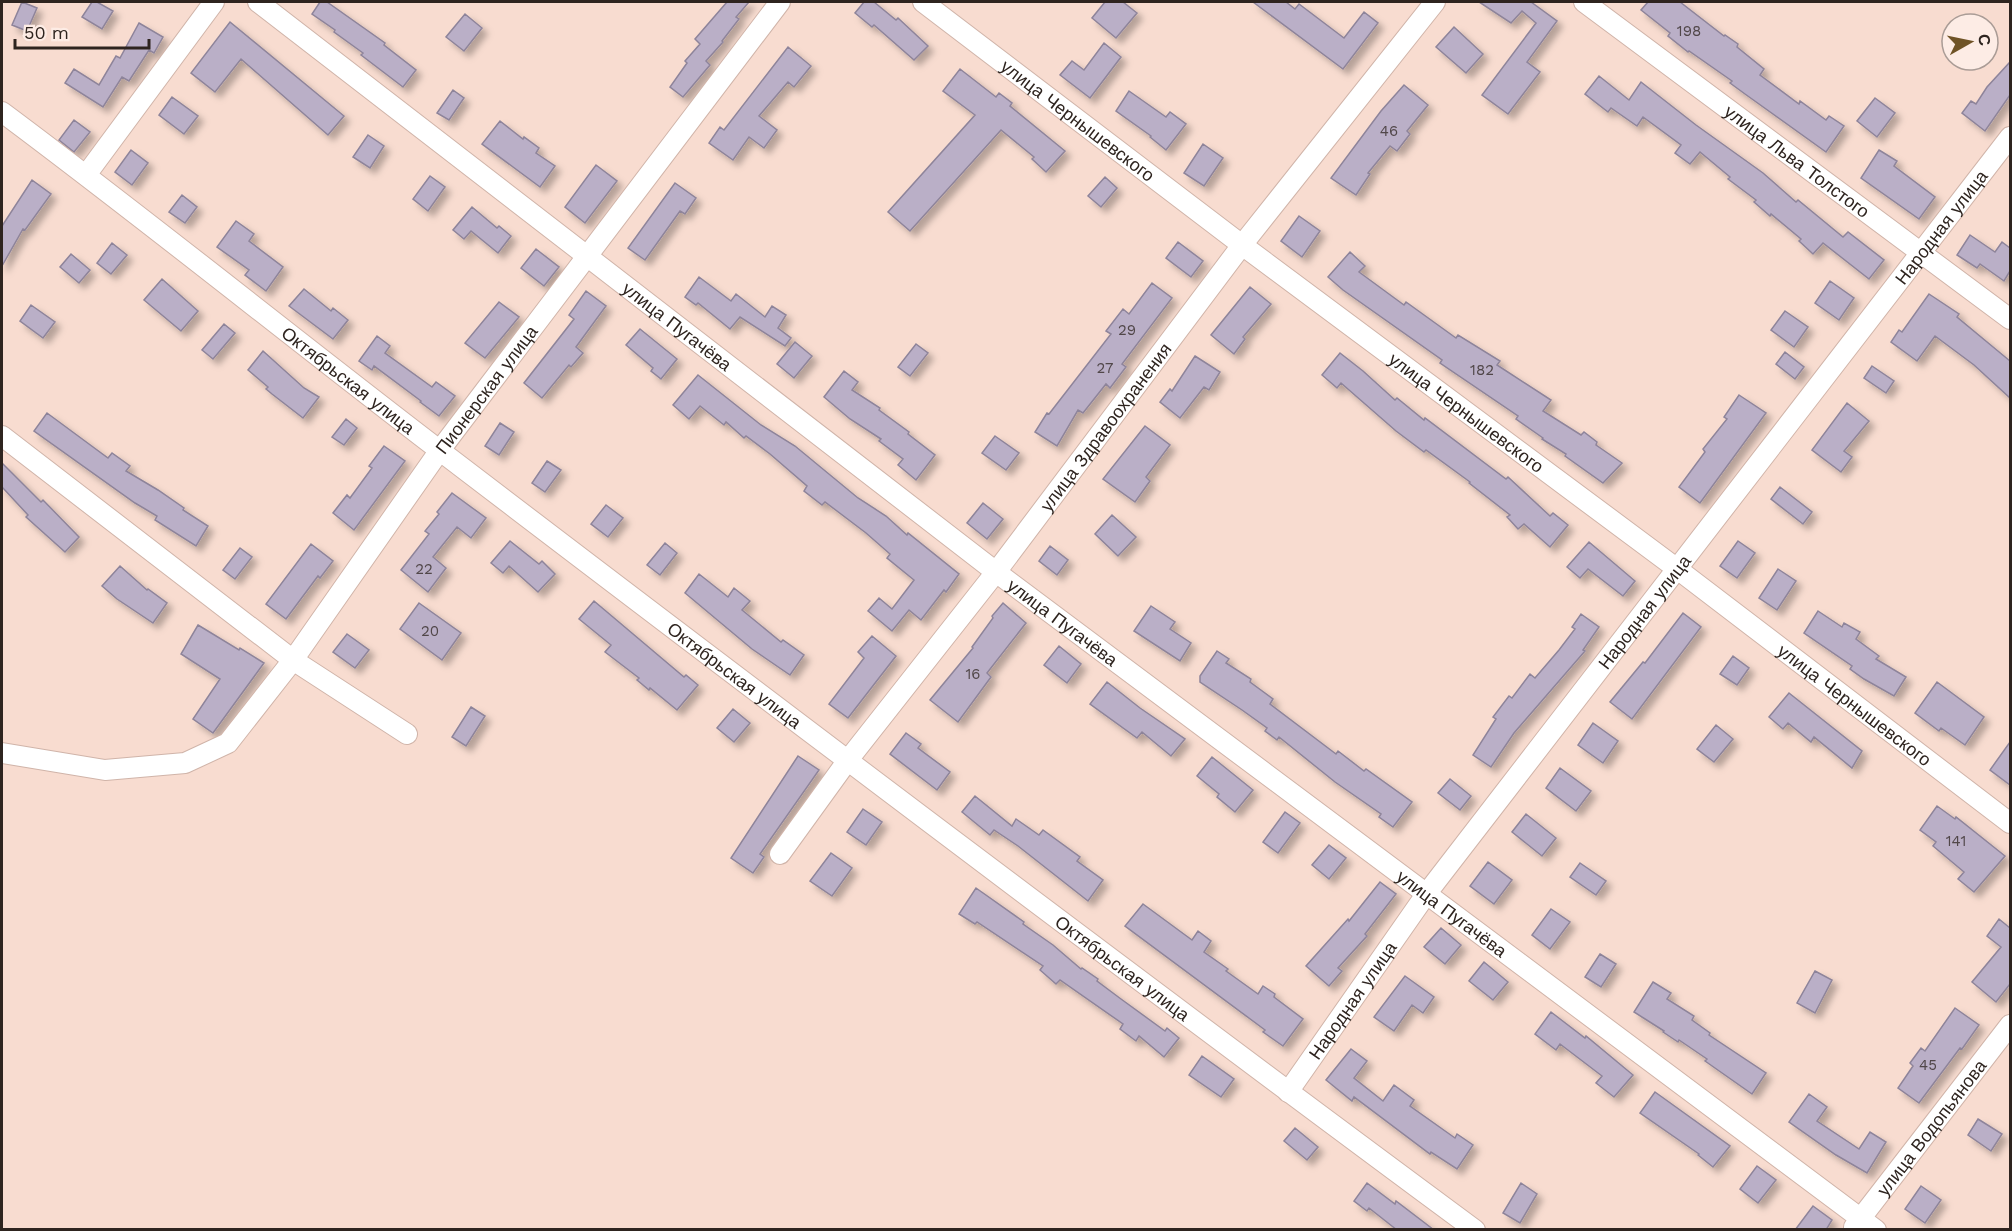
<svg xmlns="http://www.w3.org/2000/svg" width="2012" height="1231" font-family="'Work Sans',sans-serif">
<defs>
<filter id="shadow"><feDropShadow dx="5.5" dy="5.5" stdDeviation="3" flood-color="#0004"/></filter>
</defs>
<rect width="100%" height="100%" fill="#f8dcd0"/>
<path fill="#baafc7" stroke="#8e849a" stroke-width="1.5" filter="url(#shadow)" d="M22 2 37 8 27 31 12 25Z
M92 2H97L113 11 102 29 82 17Z
M320 2H327L385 43 384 45 416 70 403 87 361 55 363 53 334 32 335 30 312 14Z
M727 2H749L736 17 739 19 722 41 723 42 706 61 710 65 683 97 670 87 687 63 685 61 700 44 695 39Z
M864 2H874L896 20 898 18 928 46 914 60 874 25 872 27 855 13Z
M1105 2H1123L1137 13 1116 38 1092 18Z
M1253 2H1286L1295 9 1299 4 1344 38 1364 12 1378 23 1343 69Z
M1479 2H1531L1557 21 1527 62 1540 72 1508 114 1482 95 1536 23 1522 11 1511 23Z
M1648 2H1680L1724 36 1725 35 1738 44 1737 47 1764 69 1760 75 1799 104 1800 101 1826 120 1829 116 1844 126 1826 152 1745 94 1730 83 1732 81 1689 51 1688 52 1668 36 1670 33 1641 10Z
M465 14 482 28 464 51 446 37Z
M230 22 344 116 328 135 241 59 215 92 191 73Z
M139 23 163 37 154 53 149 50 129 81 122 77 103 107 65 83 74 69 99 85 116 56 120 58Z
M1454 27 1483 54 1466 73 1436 47Z
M1104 43 1121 57 1090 98 1060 75 1072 61 1084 70Z
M788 47 811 66 794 87 788 82 759 116 777 130 764 148 749 137 733 160 709 143 720 127 724 130Z
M2010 62V95L1985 131 1962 113 1971 101 1976 104 1987 87Z
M960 69 996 97 999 93 1012 103 1010 106 1065 151 1046 172 1032 159 1034 157 1001 130 910 231 888 212 975 115 943 91Z
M1599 76 1629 100 1641 82 1696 125 1763 173 1796 202 1798 200 1843 237 1848 232 1884 260 1869 279 1823 243 1813 254 1799 241 1801 239 1771 214 1770 216 1754 202 1756 200 1728 179 1730 177 1700 152 1690 164 1675 153 1681 145 1643 117 1637 126 1611 108 1608 112 1585 94Z
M1404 85 1428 105 1407 131 1410 134 1397 151 1390 146 1368 173 1370 174 1356 195 1331 178 1381 111Z
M453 90 464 98 449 120 437 113Z
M1129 91 1166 117 1170 112 1186 124 1166 150 1150 137 1151 136 1116 111Z
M172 97 198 116 184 134 159 115Z
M1875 98 1895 113 1877 137 1857 121Z
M74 120 90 132 74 152 59 140Z
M500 121 523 139 524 137 539 148 536 153 555 166 540 187 482 144Z
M368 135 384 146 370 168 353 157Z
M1203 144 1223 158 1204 186 1184 173Z
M131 150 148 163 132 185 115 172Z
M1879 150 1897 161 1894 166 1935 197 1919 219 1861 178Z
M596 165 617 181 585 223 565 207Z
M430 176 445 187 428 211 413 199Z
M1105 177 1117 188 1101 207 1088 196Z
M32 180 51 194 25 230 23 229 2 266V226Z
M675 183 696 198 685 214 680 211 645 260 628 248Z
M182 195 197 207 185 223 169 212Z
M472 207 497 228 499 226 511 236 498 253 471 231 464 239 453 230Z
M1299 216 1320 231 1302 257 1281 241Z
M236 221 254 234 249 241 283 267 266 291 245 275 249 270 217 247Z
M1970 235 1995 252 2002 242 2010 248V271L2004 281 1980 264 1977 268 1957 255Z
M1178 242 1203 261 1191 277 1166 258Z
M112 243 127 255 111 274 97 263Z
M536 249 559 267 544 286 521 268Z
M1350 252 1365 266 1359 272 1404 305 1406 302 1456 338 1458 335 1500 361 1497 365 1551 400 1543 411 1581 435 1584 432 1597 442 1596 445 1622 463 1603 483 1565 456 1566 454 1542 439 1543 438 1516 419 1518 416 1440 363 1442 360 1343 290 1328 277Z
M71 254 90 270 79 283 60 267Z
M699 277 731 301 736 294 765 317 772 306 786 315 778 328 791 338 785 346 740 317 730 329 698 303 696 305 685 297Z
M162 279 198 311 181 331 144 300Z
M1830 281 1854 298 1839 320 1815 303Z
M1152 283 1172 298 1122 364 1126 367 1110 388 1106 384 1083 413 1078 410 1057 446 1035 432 1047 413 1049 414 1111 334 1106 331 1123 309 1129 314Z
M1250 287 1271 304 1243 337 1245 339 1234 354 1211 335Z
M304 289 331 311 333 308 348 320 333 339 289 306Z
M586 291 606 306 576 347 583 353 571 367 569 365 542 398 524 383 574 319 569 315Z
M1929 294 1959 314 1957 317 2010 361V398L1974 365 1935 336 1917 361 1891 342 1899 330 1902 332Z
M499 302 519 317 485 358 465 343Z
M31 305 55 322 43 338 20 321Z
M1785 311 1808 327 1794 347 1771 330Z
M224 324 235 333 213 359 202 350Z
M640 329 677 359 661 379 651 371 653 368 626 345Z
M377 336 390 346 385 353 432 387 436 382 455 396 439 416 420 402 421 401 374 366 372 370 359 361Z
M795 342 812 356 794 378 777 364Z
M916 344 928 353 910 376 898 367Z
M263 351 304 388 319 397 303 418 272 394 266 389 268 387 248 370Z
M1785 352 1804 367 1795 379 1776 364Z
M1340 353 1363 371 1395 400 1397 398 1424 420 1425 418 1506 479 1508 477 1550 516 1553 513 1568 525 1550 547 1524 524 1518 529 1507 517 1510 515 1469 483 1470 482 1426 450 1424 452 1396 431 1341 383 1337 388 1322 375Z
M1195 356 1220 372 1209 390 1204 387 1180 418 1160 402 1170 389 1172 391Z
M1872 366 1894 381 1886 393 1864 378Z
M844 371 858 382 852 390 880 408 879 410 909 432 908 434 935 455 916 480 898 465 903 459 879 441 881 439 850 419 824 397Z
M698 375 761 425 795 446 858 498 886 516 907 535 908 533 959 574 946 592 944 590 921 620 909 610 892 631 868 611 879 598 892 609 914 580 887 558 890 554 866 533 825 502 822 505 804 491 807 486 770 454 746 436 744 438 726 422 724 425 700 406 689 419 673 405Z
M1739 395 1766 413 1700 503 1679 487 1705 452 1703 449 1727 419 1724 417Z
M1847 403 1869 421 1844 451 1852 457 1841 472 1812 450Z
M47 413 108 458 112 453 130 466 126 471 158 490 184 508 183 510 208 526 196 546 155 520 157 516 135 503 34 431Z
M346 419 357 428 344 445 332 437Z
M500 423 514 432 499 455 485 446Z
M1145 426 1170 445 1146 477 1150 481 1135 502 1103 479Z
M995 436 1019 453 1006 470 982 453Z
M384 446 405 461 354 530 333 513 347 495 350 498 372 468 369 466Z
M547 461 561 470 545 492 532 483Z
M2 463 41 502 43 500 79 537 65 552 26 517 28 515 2 487Z
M1780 487 1812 512 1803 524 1771 499Z
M452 493 486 518 471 538 457 527 433 557 446 568 428 592 401 570 429 534 425 531 439 514 437 512Z
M983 503 1003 519 987 539 967 523Z
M606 505 623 518 608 537 591 524Z
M1112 515 1136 537 1118 556 1095 534Z
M510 541 539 564 542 561 555 574 538 592 509 566 503 573 491 563Z
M1738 541 1755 553 1737 578 1720 566Z
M1589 542 1635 581 1623 596 1588 569 1580 578 1567 567Z
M665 543 677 553 660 575 647 565Z
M311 544 333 561 320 578 318 576 286 619 266 604Z
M1050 546 1068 560 1057 575 1039 561Z
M240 548 252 557 235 579 223 570Z
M120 566 147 590 148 589 167 603 153 623 117 599 102 586Z
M1778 569 1796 581 1777 610 1759 598Z
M699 574 728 597 734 588 750 601 742 610 781 642 783 640 804 655 790 675 752 649 685 593Z
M594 601 684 677 686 675 698 685 677 710 650 688 649 690 637 680 639 678 605 652 611 645 579 619Z
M419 603 461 633 442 660 400 629Z
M1003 603 1026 623 987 673 991 677 958 722 930 700 973 648 972 647 993 618 992 616Z
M1151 606 1175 622 1170 629 1191 643 1180 661 1134 631Z
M1818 611 1842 627 1844 623 1860 632 1856 639 1879 656 1876 659 1906 677 1894 696 1864 679 1850 669 1852 666 1804 633Z
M1683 613 1701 627 1632 719 1610 702 1643 662 1645 663Z
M1581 614 1599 627 1583 650 1585 651 1514 733 1491 767 1473 755 1496 719 1493 717 1509 696 1512 698 1530 674 1535 678 1559 650 1575 629 1572 627Z
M198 625 239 650 240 648 264 663 213 733 193 719 220 679 181 654Z
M347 634 369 650 355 668 333 652Z
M872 636 896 656 848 718 829 704 864 658 858 652Z
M1059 646 1081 664 1067 683 1044 665Z
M1217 651 1229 659 1226 663 1251 679 1250 682 1273 699 1270 704 1336 754 1338 751 1364 771 1366 769 1412 802 1393 827 1379 817 1381 814 1335 782 1279 737 1277 740 1265 731 1267 728 1242 710 1200 682V676Z
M1733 656 1749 668 1737 685 1720 674Z
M1107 682 1140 708 1185 739 1171 756 1142 732 1137 738 1090 704Z
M1937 682 1984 717 1965 745 1941 728 1939 731 1915 713Z
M1789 693 1862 751 1852 768 1814 737 1811 742 1788 723 1783 729 1769 717Z
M471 707 485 716 466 746 452 737Z
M733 709 750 723 734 742 717 728Z
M1593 723 1618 741 1603 763 1578 745Z
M1716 725 1733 739 1714 762 1697 749Z
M906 733 921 744 918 748 950 772 937 790 890 754Z
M2010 742V785L1990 770Z
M798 756 819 770 760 854 764 857 753 873 731 858Z
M1212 757 1253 790 1235 812 1217 797 1219 794 1197 776Z
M1560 768 1591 791 1576 811 1546 788Z
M1450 779 1471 796 1460 810 1438 793Z
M975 796 1012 826 1016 819 1039 835 1043 830 1080 857 1077 861 1103 880 1088 901 1018 846 994 830 990 835 962 812Z
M1937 806 1955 819 1956 817 2005 856 1974 892 1958 879 1964 872 1933 846 1936 842 1920 830Z
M863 809 882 822 866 845 847 832Z
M1285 812 1300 823 1278 853 1263 842Z
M1526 814 1556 838 1542 856 1512 832Z
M1329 845 1346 858 1329 879 1312 865Z
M831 853 852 868 832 896 810 881Z
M1488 862 1512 880 1494 904 1470 886Z
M1580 863 1606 881 1596 895 1570 877Z
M1380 882 1396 894 1365 934 1367 936 1338 968 1342 971 1329 986 1306 966 1348 919 1349 921Z
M976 888 1024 922 1023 924 1053 945 1081 969 1082 968 1098 979 1097 981 1121 999 1165 1031 1167 1028 1179 1038 1164 1057 1139 1036 1136 1041 1120 1029 1123 1024 1060 980 1056 984 1040 970 1043 966 977 922 975 924 959 914Z
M1143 904 1192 940 1198 931 1211 941 1204 952 1228 969 1226 971 1258 994 1263 986 1275 994 1274 997 1303 1019 1283 1046 1263 1032 1265 1030 1125 926Z
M1551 909 1570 922 1550 949 1532 935Z
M1999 919 2010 928V984L1996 1002 1972 982 2001 947 1987 936Z
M1441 928 1461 945 1445 964 1424 947Z
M1600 954 1616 964 1601 987 1585 977Z
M1484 962 1508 982 1493 1000 1469 981Z
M1815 971 1832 980 1815 1013 1797 1003Z
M1405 976 1434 997 1423 1013 1412 1005 1394 1031 1374 1017Z
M1653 982 1671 993 1667 999 1694 1016 1692 1020 1710 1033 1709 1035 1766 1073 1752 1094 1705 1061 1707 1059 1679 1040 1678 1042 1663 1032 1664 1031 1634 1012Z
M1955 1008 1979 1025 1962 1049 1960 1048 1919 1103 1898 1088 1913 1066 1910 1063 1921 1048 1925 1051Z
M1551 1012 1585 1038 1586 1036 1633 1075 1614 1097 1596 1083 1602 1076 1560 1044 1556 1050 1535 1034Z
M1351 1049 1367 1061 1354 1078 1383 1101 1394 1085 1414 1100 1410 1106 1455 1138 1457 1134 1473 1145 1457 1169 1431 1152 1430 1154 1354 1097 1352 1101 1326 1080Z
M1202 1056 1234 1079 1221 1097 1189 1075Z
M1655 1092 1730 1146 1713 1167 1698 1155 1699 1154 1640 1113Z
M1809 1094 1827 1107 1817 1121 1859 1149 1870 1132 1886 1142 1867 1173 1836 1155 1789 1122Z
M1978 1119 2002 1134 1991 1151 1968 1135Z
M1295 1128 1318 1147 1307 1160 1284 1141Z
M1757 1166 1776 1180 1758 1203 1740 1189Z
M1367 1183 1395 1204 1396 1201 1434 1230H1397L1369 1208 1367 1211 1354 1201Z
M1521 1183 1537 1194 1520 1223 1503 1213Z
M1921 1186 1941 1200 1925 1223 1905 1209Z
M1813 1206 1832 1220 1826 1230H1795Z"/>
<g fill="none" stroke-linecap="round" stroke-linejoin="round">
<g stroke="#d0b4a9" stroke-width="22">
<g id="street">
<path id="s1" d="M258 2 996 572 1876 1230"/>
<path id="s2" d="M923 2 1242 245 1676 568 2010 823"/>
<path id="s3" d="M1584 2 2010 319"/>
<path id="s4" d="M2 112C151 223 295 340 443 453 785 714 1129 974 1475 1230"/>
<path d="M86 175 214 2"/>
<path d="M2 436 293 660 407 734"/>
<path id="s5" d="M2 753 105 770 185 763 228 743 293 660 440 450 780 2"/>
<path id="s6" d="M780 854 848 760 996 572 1242 245 1435 2"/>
<path id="s7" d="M1288 1092 1427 893 2010 137"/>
<path id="s8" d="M1854 1227 2010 1025"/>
</g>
</g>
<use href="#street" stroke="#fff" stroke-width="20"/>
</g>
<g text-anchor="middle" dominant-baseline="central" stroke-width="6" stroke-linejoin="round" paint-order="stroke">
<g font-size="15" fill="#514749">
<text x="1689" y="31">198</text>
<text x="1389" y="131">46</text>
<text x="1127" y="330">29</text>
<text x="1105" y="368">27</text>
<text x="1482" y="370">182</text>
<text x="424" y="569">22</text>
<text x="430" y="631">20</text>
<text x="973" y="674">16</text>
<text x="1956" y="841">141</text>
<text x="1928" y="1065">45</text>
</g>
<g font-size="18" fill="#2e241f" stroke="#fdece5">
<text stroke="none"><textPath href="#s2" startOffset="195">улица Чернышевского</textPath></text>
<text stroke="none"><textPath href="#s3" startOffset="266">улица Льва Толстого</textPath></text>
<text stroke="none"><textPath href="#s7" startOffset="1084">Народная улица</textPath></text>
<text stroke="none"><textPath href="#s1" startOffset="530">улица Пугачёва</textPath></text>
<text stroke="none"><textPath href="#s4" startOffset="438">Октябрьская улица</textPath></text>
<text stroke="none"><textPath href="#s5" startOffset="670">Пионерская улица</textPath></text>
<text stroke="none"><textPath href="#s2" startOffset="681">улица Чернышевского</textPath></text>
<text stroke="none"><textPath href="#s6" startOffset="537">улица Здравоохранения</textPath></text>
<text stroke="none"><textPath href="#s7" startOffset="598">Народная улица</textPath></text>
<text stroke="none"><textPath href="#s1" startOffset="1016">улица Пугачёва</textPath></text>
<text stroke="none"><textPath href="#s4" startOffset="924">Октябрьская улица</textPath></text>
<text stroke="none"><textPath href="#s2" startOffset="1167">улица Чернышевского</textPath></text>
<text stroke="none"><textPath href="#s1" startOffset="1502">улица Пугачёва</textPath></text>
<text stroke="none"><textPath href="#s4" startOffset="1410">Октябрьская улица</textPath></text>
<text stroke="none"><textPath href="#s7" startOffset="112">Народная улица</textPath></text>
<text stroke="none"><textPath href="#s8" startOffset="126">улица Водопьянова</textPath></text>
</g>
</g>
<rect width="2012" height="1231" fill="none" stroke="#2e241f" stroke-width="6"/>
<g transform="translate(1970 42) rotate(81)"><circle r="28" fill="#fdece5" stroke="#aa9c96" stroke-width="1.5"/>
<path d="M0-4.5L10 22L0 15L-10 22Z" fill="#6f5326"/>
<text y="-9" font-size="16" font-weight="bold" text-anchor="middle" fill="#2e241f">С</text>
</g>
<path d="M15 39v9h134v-9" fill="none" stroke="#2e241f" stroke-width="3"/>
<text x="24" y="39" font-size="18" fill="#2e241f" stroke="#fdece5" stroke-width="4.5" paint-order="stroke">50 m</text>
</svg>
